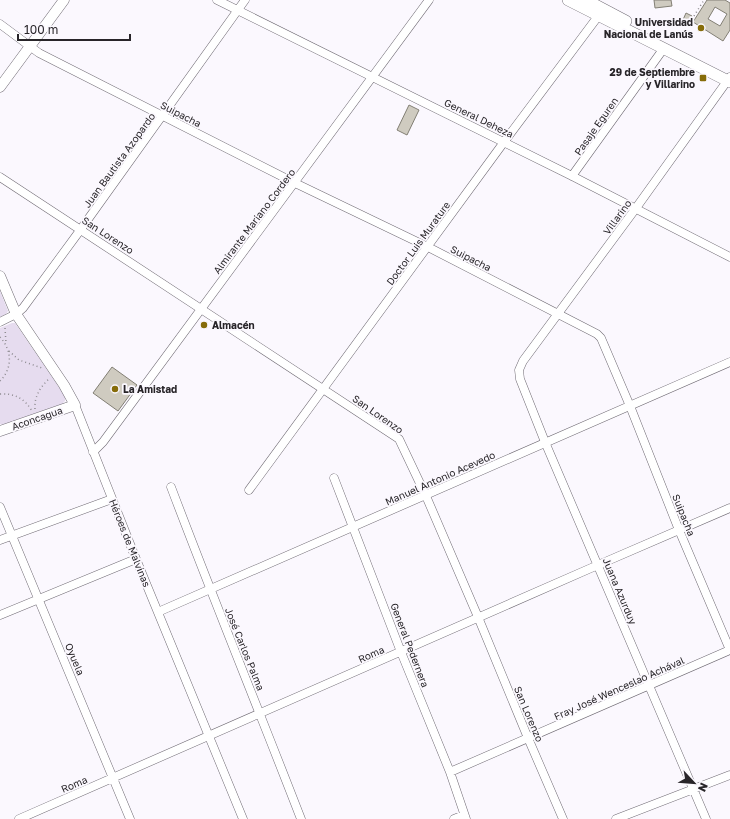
<svg xmlns="http://www.w3.org/2000/svg" width="730" height="819" font-family="'Golos Text',sans-serif">
<rect width="100%" height="100%" fill="#fbf8fe"/>
<path fill="#e6dcef" d="M0 291 8 311 6 314 0 317Z
M12 323H15L65 396V401L62 404 4 425 0 424V328Z"/>
<path fill="#cfcbc0" stroke="#827f74" fill-rule="evenodd" d="M654 0H671L672 6 655 8Z
M707 0H725L730 3V30L723 41 693 22ZM715 7 727 14 720 26 708 19Z
M686 13 692 16 688 25 682 22Z
M409 105 419 110 407 135 397 130Z
M112 367 137 385 118 411 93 393Z"/>
<g fill="none" stroke-linecap="round" stroke-linejoin="round">
<g stroke="#706b74" stroke-width="9">
<path id="minor" d="M217 0 572 176 730 257
M0 24 39 53 295 183 428 247 597 334 601 338 630 406 679 530 730 650
M572 176 664 48
M0 177 399 439 426 496 478 617 528 738 563 819
M0 322 16 314 23 308 81 229 245 0
M75 405 136 559 243 819
M93 452 103 442 429 0
M334 478 401 652 450 772 466 819
M171 487C213 598 258 708 301 819
M249 490 504 142 602 11
M0 507 130 819
M0 540 112 499
M158 612 730 362
M0 615 136 559
M450 772 730 650
M19 819 598 565 730 508
M454 819 464 815
M616 819 730 775
M706 819 545 442 520 379 519 370 523 361 636 208 730 77"/>
</g>
<g stroke="#706b74" stroke-width="11">
<path id="tertiary" d="M0 87 64 0
M0 276 16 314 64 385 75 405 0 431"/>
</g>
<g stroke="#706b74" stroke-width="12">
<path id="secondary" d="M568 0 730 82
M586 0 626 21"/>
</g>
<path stroke="#8e8b90" stroke-width="1.5" stroke-dasharray="1 3" stroke-linecap="butt" d="M694 16 704 0
M5 328 6 343
M0 337C12 350 13 368 0 381
M9 351 19 360 42 368
M0 394C15 393 25 399 32 411
M35 409C34 396 41 386 50 378"/>
<use href="#minor" stroke="#fff" stroke-width="8"/>
<use href="#tertiary" stroke="#fff" stroke-width="10"/>
<use href="#secondary" stroke="#fff" stroke-width="11"/>
</g>
<g fill="#866c09" stroke="#fbf8fe" stroke-width="1.5">
<circle cx="701" cy="28" r="4"/>
<rect x="699" y="74" width="8" height="8" rx="2"/>
<circle cx="204" cy="325" r="4"/>
<circle cx="115" cy="389" r="4"/>
</g>
<g text-anchor="middle" dominant-baseline="central" stroke-width="3.5" stroke-linejoin="round" paint-order="stroke">
<g font-size="10" font-weight="bold" fill="#282529" stroke="#fbf8fe" text-anchor="end">
<text x="693" y="22">Universidad<tspan x="693" dy="12">Nacional de Lanús</tspan></text>
<text x="695" y="72">29 de Septiembre<tspan x="695" dy="12">y Villarino</tspan></text>
<text x="212" y="325" text-anchor="start">Almacén</text>
<text x="123" y="389" text-anchor="start">La Amistad</text>
</g>
<g font-size="10" fill="#282529" stroke="#fbf8fe">
<text transform="translate(181 114) rotate(27)">Suipacha</text>
<text transform="translate(479 118) rotate(26)">General Deheza</text>
<text transform="translate(596 126) rotate(-55)">Pasaje Eguren</text>
<text transform="translate(119 160) rotate(-54)">Juan Bautista Azopardo</text>
<text transform="translate(617 217) rotate(-54)">Villarino</text>
<text transform="translate(254 221) rotate(-53)">Almirante Mariano Cordero</text>
<text transform="translate(108 235) rotate(33)">San Lorenzo</text>
<text transform="translate(418 243) rotate(-54)">Doctor Luis Murature</text>
<text transform="translate(471 258) rotate(27)">Suipacha</text>
<text transform="translate(378 414) rotate(35)">San Lorenzo</text>
<text transform="translate(37 418) rotate(-19)">Aconcagua</text>
<text transform="translate(440 478) rotate(-24)">Manuel Antonio Acevedo</text>
<text transform="translate(684 515) rotate(68)">Suipacha</text>
<text transform="translate(130 543) rotate(68)">Héroes de Malvinas</text>
<text transform="translate(620 591) rotate(67)">Juana Azurduy</text>
<text transform="translate(410 645) rotate(69)">General Pedernera</text>
<text transform="translate(245 649) rotate(68)">José Carlos Palma</text>
<text transform="translate(371 654) rotate(-24)">Roma</text>
<text transform="translate(75 659) rotate(67)">Oyuela</text>
<text transform="translate(619 688) rotate(-24)">Fray José Wenceslao Achával</text>
<text transform="translate(529 714) rotate(67)">San Lorenzo</text>
<text transform="translate(74 784) rotate(-23)">Roma</text>
</g>
</g>
<g transform="translate(694 783) rotate(116)" stroke="#fbf8fe" stroke-width="3" paint-order="stroke">
<path d="M0-3L7 15L0 10L-7 15Z" fill="#282529"/>
<text y="-6" font-size="11" font-weight="bold" text-anchor="middle" fill="#282529">N</text>
</g>
<path d="M18 34v6h112v-6" fill="none" stroke="#282529" stroke-width="2"/>
<text x="24" y="34" font-size="12" fill="#282529" stroke="#fbf8fe" stroke-width="3" paint-order="stroke">100 m</text>
</svg>
